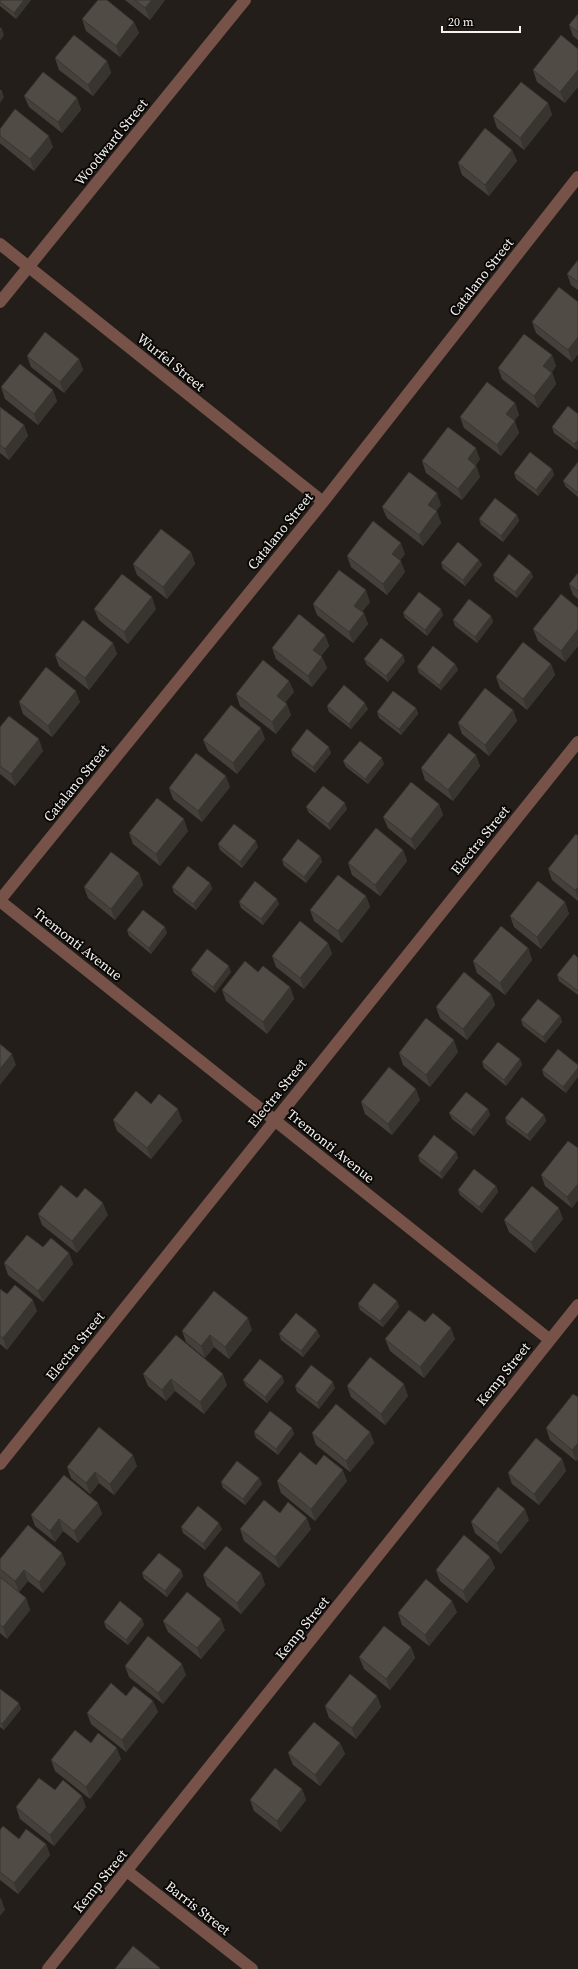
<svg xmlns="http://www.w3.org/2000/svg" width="578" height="1969" font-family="'Source Serif 4',serif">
<rect width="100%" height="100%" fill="#231e19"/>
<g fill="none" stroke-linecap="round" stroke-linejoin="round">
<path stroke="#775248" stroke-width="12" d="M0 244 323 502
M0 302 245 0
M0 900 323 502 578 177
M0 901 550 1340
M0 1464 578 742
M127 1871 252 1969
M48 1969 578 1305"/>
</g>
<path fill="#45403b" d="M0 0H31L16 19 0 6Z
M125 0H165L150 20Z
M578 14V40L573 36 569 25Z
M82 19 134 22 139 33 120 57 86 31Z
M578 49 565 103 537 82 533 70Z
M55 58 107 61 111 73 93 96 59 70Z
M24 96 77 98 81 110 62 133 29 107Z
M548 103 552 115 524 150 497 128 493 116Z
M0 129 53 147 34 171 1 144 0 143Z
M512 150 517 161 489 196 462 175 458 163Z
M578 260V290L571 285 567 274Z
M578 302V354L572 362 536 333 532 322Z
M552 355 556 366 552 372 556 384 538 408 502 379 498 368Z
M27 356 79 359 83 370 64 393 31 367Z
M1 387 57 401 38 425 5 399Z
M515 403 519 415 514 421 519 433 501 456 464 428 460 417Z
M568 406 577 450 554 433 552 427Z
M0 407 24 425 28 436 9 460 0 453Z
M480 459 476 465 480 477 462 500 426 473 422 461Z
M578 462V497L566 487 563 481Z
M552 469 554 475 538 496 516 479 514 473Z
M441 505 436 511 441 523 423 546 387 518 382 507Z
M517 515 519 521 503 542 481 525 479 519Z
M191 552 195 564 167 599 137 575 133 564Z
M405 554 400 560 405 572 387 595 351 567 347 556Z
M479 560 482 565 465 586 443 569 441 563Z
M531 572 533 577 517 598 495 581 493 575Z
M578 573V599L573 595 569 584Z
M370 602 362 612 364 613 368 624 353 643 317 615 313 604Z
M578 608V646L565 662 538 641 533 629Z
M94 609H156L128 644 99 620Z
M403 613 443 615 427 636 405 618Z
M491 616 493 622 477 643 455 626 453 620Z
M325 635 329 646 321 656 322 657 327 668 312 687 276 659 272 648Z
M113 643 117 654 89 690 59 666 55 655Z
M364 659 405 661 388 682 367 665Z
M455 664 458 670 441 690 419 673 417 667Z
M551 664 555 675 527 710 500 688 496 677Z
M289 681 294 692 285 702 291 715 276 734 240 706 236 694Z
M19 702H80L52 737 23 714Z
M327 706 368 709 351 729 329 712Z
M416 708 418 714 401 735 379 718 377 712Z
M513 710 517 721 489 756 462 734 458 723Z
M0 727 43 751 15 786 0 774Z
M265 739 237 774 208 751 203 740Z
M291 750 331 753 315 773 293 756Z
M476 755 480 766 453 801 425 780 421 768Z
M343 761 384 764 368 784 346 767Z
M230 787 202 822 173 799 169 788Z
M439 804 443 815 415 850 388 828 383 817Z
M306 807 347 809 330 830 309 813Z
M188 831 160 866 133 844 129 833Z
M578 836V901L552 880 548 869Z
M218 844 258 847 242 868 220 850Z
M403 850 407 861 380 896 352 875 348 863Z
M320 856 322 862 306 883 284 866 282 860Z
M139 873 143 885 115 920 88 898 84 887Z
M210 883 212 889 196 910 174 893 172 887Z
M366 896 370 907 342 943 314 921 310 910Z
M277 899 279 904 263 925 241 908 239 902Z
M565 902 569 914 541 949 514 927 510 916Z
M127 930 167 933 151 954 129 936Z
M328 943 332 954 304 989 276 967 272 956Z
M528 948 532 960 505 995 477 973 473 961Z
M578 958V995L559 981 557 975Z
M191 970 231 972 215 993 193 975Z
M258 972 290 987 294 999 267 1034 226 1001 222 990Z
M491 994 495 1005 467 1040 440 1018 436 1007Z
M560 1016 562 1022 545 1043 523 1026 521 1020Z
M458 1052 430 1087 403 1065 399 1053Z
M520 1059 522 1065 506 1086 484 1068 482 1062Z
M578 1065 566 1093 544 1076 542 1070Z
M420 1100 392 1135 365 1114 361 1102Z
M151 1104 182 1121 151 1159 117 1131 113 1120Z
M488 1109 490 1115 474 1136 452 1119 449 1113Z
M544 1115 546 1121 530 1141 507 1124 505 1118Z
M578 1148V1200L572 1208 545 1186 541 1175Z
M456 1152 458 1158 442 1179 420 1162 418 1156Z
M496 1186 498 1192 482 1213 460 1195 458 1190Z
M77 1198 108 1215 77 1253 42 1225 38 1214Z
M563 1219 535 1253 509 1232 504 1220Z
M43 1247 69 1253 73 1264 43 1302 8 1275 4 1263Z
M0 1289 7 1294 37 1311 7 1350 0 1344Z
M397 1301 399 1307 383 1327 360 1310 358 1304Z
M425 1322 455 1339 424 1378 390 1351 385 1339Z
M252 1330 229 1359 214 1347 205 1358 186 1342 182 1331Z
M279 1334 320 1336 303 1357 281 1340Z
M143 1374 227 1385 204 1414 175 1391 166 1401 148 1386Z
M282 1376 284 1382 267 1403 246 1386 243 1380Z
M295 1386 335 1388 319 1409 297 1392Z
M347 1386 408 1396 385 1425 351 1397Z
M578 1397V1459L576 1461 550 1440 546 1428Z
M292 1428 294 1434 278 1455 256 1438 254 1432Z
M370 1432 374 1443 350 1472 316 1445 312 1433Z
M562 1459 566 1471 539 1505 512 1484 508 1473Z
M316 1465 347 1481 315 1521 281 1493 277 1481Z
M137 1466 114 1495 99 1483 90 1494 71 1478 67 1467Z
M259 1478 262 1484 245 1505 223 1488 221 1482Z
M98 1503 102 1514 78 1543 63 1531 55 1542 35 1526 31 1515Z
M280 1513 311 1529 279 1568 244 1541 240 1529Z
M529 1520 501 1554 475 1533 471 1522Z
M181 1527 222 1529 205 1550 183 1533Z
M490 1557 495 1568 467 1603 440 1581 436 1570Z
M0 1559 66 1564 43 1593 28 1581 19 1592 0 1577Z
M181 1570 183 1576 167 1597 144 1579 142 1573Z
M261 1573 265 1585 241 1614 207 1586 203 1575Z
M0 1577 26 1598 30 1610 7 1639 0 1633Z
M457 1612 429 1646 402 1625 398 1613Z
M142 1619 144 1625 128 1645 106 1628 104 1622Z
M163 1621 225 1630 201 1659 168 1632Z
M411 1647 415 1658 390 1690 364 1669 359 1657Z
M125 1666 186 1675 163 1704 129 1677Z
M0 1689 21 1709 4 1730 0 1727Z
M126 1696 153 1701 158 1712 126 1752 91 1724 87 1713Z
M377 1696 381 1707 356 1739 329 1718 325 1706Z
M91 1743 121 1759 90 1799 55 1771 51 1760Z
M340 1743 345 1754 320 1786 293 1765 288 1753Z
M302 1789 306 1800 281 1832 254 1811 250 1800Z
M55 1790 86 1807 54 1846 20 1819 16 1807Z
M0 1830 19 1839 46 1844 50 1855 18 1894 0 1880Z"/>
<path fill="#383430" d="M24 0H31L16 19 14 13Z
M152 0H165L150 20 145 8Z
M134 22 139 33 120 57 116 46Z
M2 29 4 35 0 41V32Z
M107 61 111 73 93 96 88 85Z
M578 70V87L565 103 560 92Z
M2 91 4 97 0 103V94Z
M77 98 81 110 62 133 58 122Z
M548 103 552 115 524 150 520 138Z
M49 136 53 147 34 171 30 159Z
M512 150 517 161 489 196 485 185Z
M578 337V354L572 362 568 350Z
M552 355 556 366 548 377 543 366Z
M79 359 83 370 64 393 60 382Z
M552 373 556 384 538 408 534 396Z
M53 390 57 401 38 425 34 414Z
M515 403 519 415 510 426 506 414Z
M515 421 519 433 501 456 497 445Z
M24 425 28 436 9 460 5 449Z
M578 440V448L577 450 574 444Z
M476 448 480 459 472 470 468 459Z
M476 466 480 477 462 500 458 489Z
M552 469 554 475 538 496 536 490Z
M437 493 441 505 432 516 428 505Z
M437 511 441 523 423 546 419 535Z
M517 515 519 521 503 542 501 536Z
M401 543 405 554 396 565 392 554Z
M191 552 195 564 167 599 163 587Z
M479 560 482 565 465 586 463 580Z
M401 561 405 572 387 595 383 584Z
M531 572 533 577 517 598 515 592Z
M366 590 370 602 358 617 354 606Z
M152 597 156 609 128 644 124 632Z
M441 609 443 615 427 636 425 630Z
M364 613 368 624 353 643 349 632Z
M491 616 493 622 477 643 475 637Z
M578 629V646L565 662 561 651Z
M325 635 329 646 317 661 313 650Z
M113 643 117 654 89 690 85 678Z
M403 655 405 661 388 682 386 676Z
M322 657 327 668 312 687 308 676Z
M455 664 458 670 441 690 439 685Z
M551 664 555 675 527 710 523 699Z
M289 681 294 692 282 707 277 696Z
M76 691 80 702 52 737 48 726Z
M365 703 368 709 351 729 349 724Z
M287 704 291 715 276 734 272 722Z
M416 708 418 714 401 735 399 729Z
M513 710 517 721 489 756 485 745Z
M261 728 265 739 237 774 233 763Z
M39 739 43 751 15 786 11 774Z
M329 747 331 753 315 773 313 767Z
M476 755 480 766 453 801 448 790Z
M382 758 384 764 368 784 365 779Z
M226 776 230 787 202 822 198 811Z
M345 803 347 809 330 830 328 824Z
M439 804 443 815 415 850 411 839Z
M184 819 188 831 160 866 156 854Z
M256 841 258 847 242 868 240 862Z
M403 850 407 861 380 896 375 885Z
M320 856 322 862 306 883 304 877Z
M139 873 143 885 115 920 111 909Z
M210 883 212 889 196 910 193 904Z
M578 887V899L575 890Z
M366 896 370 907 342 943 338 931Z
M277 899 279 904 263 925 261 919Z
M565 902 569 914 541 949 537 937Z
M165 927 167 933 151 954 149 948Z
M328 943 332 954 304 989 300 978Z
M528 948 532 960 505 995 500 983Z
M229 966 231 972 215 993 213 987Z
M290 987 294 999 267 1034 263 1022Z
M491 994 495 1005 467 1040 463 1029Z
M560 1016 562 1022 545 1043 543 1037Z
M454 1040 458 1052 430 1087 426 1075Z
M12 1054 16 1065 0 1085V1069Z
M520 1059 522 1065 506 1086 504 1080Z
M578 1068V1077L566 1093 563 1087Z
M416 1089 420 1100 392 1135 388 1124Z
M178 1109 182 1121 151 1159 147 1148Z
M488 1109 490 1115 474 1136 471 1130Z
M544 1115 546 1121 530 1141 527 1135Z
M456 1152 458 1158 442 1179 440 1173Z
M578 1184V1200L572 1208 567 1197Z
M496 1186 498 1192 482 1213 479 1207Z
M103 1203 108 1215 77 1253 72 1241Z
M559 1208 563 1219 535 1253 531 1242Z
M69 1253 73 1264 43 1302 38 1291Z
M33 1300 37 1311 7 1350 3 1338Z
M397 1301 399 1307 383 1327 380 1321Z
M248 1318 252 1330 229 1359 225 1347Z
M451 1328 455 1339 424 1378 420 1367Z
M317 1330 320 1336 303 1357 301 1351Z
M210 1335 214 1347 205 1358 201 1346Z
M223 1374 227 1385 204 1414 200 1402Z
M282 1376 284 1382 267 1403 265 1397Z
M171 1379 175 1391 166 1401 162 1390Z
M333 1382 335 1388 319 1409 317 1403Z
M404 1384 408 1396 385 1425 381 1414Z
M292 1428 294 1434 278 1455 276 1449Z
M370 1432 374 1443 350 1472 346 1461Z
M578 1443V1459L576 1461 572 1450Z
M133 1455 137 1466 114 1495 110 1484Z
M562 1459 566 1471 539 1505 534 1494Z
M343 1470 347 1481 315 1521 311 1509Z
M95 1472 99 1483 90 1494 86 1483Z
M259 1478 262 1484 245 1505 243 1499Z
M98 1503 102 1514 78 1543 74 1531Z
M525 1509 529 1520 501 1554 497 1543Z
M307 1518 311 1529 279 1568 275 1557Z
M59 1519 63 1531 55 1542 50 1531Z
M219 1523 222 1529 205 1550 203 1544Z
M62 1553 66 1564 43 1593 39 1582Z
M490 1557 495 1568 467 1603 463 1591Z
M24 1570 28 1581 19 1592 15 1581Z
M181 1570 183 1576 167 1597 165 1591Z
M261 1573 265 1585 241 1614 237 1603Z
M26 1598 30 1610 7 1639 3 1627Z
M452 1601 457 1612 429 1646 425 1635Z
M142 1619 144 1625 128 1645 126 1640Z
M221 1619 225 1630 201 1659 197 1648Z
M411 1647 415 1658 390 1690 386 1679Z
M182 1664 186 1675 163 1704 158 1693Z
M377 1696 381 1707 356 1739 352 1728Z
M153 1701 158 1712 126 1752 122 1740Z
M19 1703 21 1709 4 1730 2 1724Z
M340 1743 345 1754 320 1786 315 1775Z
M117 1748 121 1759 90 1799 86 1787Z
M302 1789 306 1800 281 1832 277 1821Z
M82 1796 86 1807 54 1846 50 1835Z
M46 1844 50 1855 18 1894 14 1883Z
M1 1898 5 1910 0 1916V1899Z"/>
<path fill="#504b45" stroke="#383430" d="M0 0H24L14 13 0 2Z
M98 0H107L134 22 116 46 82 19Z
M135 0H152L145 8Z
M578 14V32L569 25Z
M0 28 2 29 0 32Z
M74 35 107 61 88 85 55 58Z
M561 35 578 49V70L560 92 533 70Z
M43 72 77 98 58 122 24 96Z
M521 82 548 103 520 138 493 116Z
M0 90 2 91 0 94Z
M15 109 49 136 30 159 0 136V129Z
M485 128 512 150 485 185 458 163Z
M578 260V282L567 274Z
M559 287 578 302V337L568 350 532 322Z
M45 332 79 359 60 382 27 356Z
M524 334 552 355 543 366 552 373 534 396 498 368Z
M20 364 53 390 34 414 1 387Z
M487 382 515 403 506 414 515 421 497 445 460 417Z
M568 406 578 414V440L574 444 552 427Z
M0 407 24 425 5 449 0 445Z
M448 427 476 448 468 459 476 466 458 489 422 461Z
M530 452 552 469 536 490 514 473Z
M578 462V493L563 481Z
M409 472 437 493 428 505 437 511 419 535 382 507Z
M495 498 517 515 501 536 479 519Z
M373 521 401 543 392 554 401 561 383 584 347 556Z
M161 529 191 552 163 587 133 564Z
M458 542 479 560 463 580 441 563Z
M509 554 531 572 515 592 493 575Z
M339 570 366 590 354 606 364 613 349 632 313 604Z
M578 573V591L569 584Z
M122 574 152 597 124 632 94 609Z
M419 592 441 609 425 630 403 613Z
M561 594 578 608V629L561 651 533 629Z
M469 599 491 616 475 637 453 620Z
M299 614 325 635 313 650 322 657 308 676 272 648Z
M83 620 113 643 85 678 55 655Z
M381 638 403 655 386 676 364 659Z
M523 642 551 664 523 699 496 677Z
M433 646 455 664 439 685 417 667Z
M263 660 289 681 277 696 287 704 272 722 236 694Z
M46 667 76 691 48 726 19 702Z
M344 685 365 703 349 724 327 706Z
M485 688 513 710 485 745 458 723Z
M393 691 416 708 399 729 377 712Z
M231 705 261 728 233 763 203 740Z
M9 716 39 739 11 774 0 766V727Z
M307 729 329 747 313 767 291 750Z
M449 733 476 755 448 790 421 768Z
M360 741 382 758 365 779 343 761Z
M196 753 226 776 198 811 169 788Z
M411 782 439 804 411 839 383 817Z
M323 786 345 803 328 824 306 807Z
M157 798 184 819 156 854 129 833Z
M234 824 256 841 240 862 218 844Z
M376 828 403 850 375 885 348 863Z
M576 834 578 836V887L575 890 548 869Z
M298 839 320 856 304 877 282 860Z
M111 852 139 873 111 909 84 887Z
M188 866 210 883 193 904 172 887Z
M338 875 366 896 338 931 310 910Z
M255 881 277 899 261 919 239 902Z
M538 881 565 902 537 937 510 916Z
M143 910 165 927 149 948 127 930Z
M300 921 328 943 300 978 272 956Z
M501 926 528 948 500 983 473 961Z
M207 949 229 966 213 987 191 970Z
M574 954 578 958V991L557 975Z
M245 961 258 972 263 966 290 987 263 1022 222 990Z
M464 972 491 994 463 1029 436 1007Z
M538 999 560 1016 543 1037 521 1020Z
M426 1018 454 1040 426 1075 399 1053Z
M498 1042 520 1059 504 1080 482 1062Z
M0 1044 12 1054 0 1069Z
M558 1049 578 1065V1068L563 1087 542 1070Z
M389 1067 416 1089 388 1124 361 1102Z
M136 1091 151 1104 159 1094 178 1109 147 1148 113 1120Z
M466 1092 488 1109 471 1130 449 1113Z
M522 1097 544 1115 527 1135 505 1118Z
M434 1135 456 1152 440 1173 418 1156Z
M568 1141 578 1148V1184L567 1197 541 1175Z
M474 1169 496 1186 479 1207 458 1190Z
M61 1185 77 1198 85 1188 103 1203 72 1241 38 1214Z
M532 1186 559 1208 531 1242 504 1220Z
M27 1235 43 1247 51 1238 69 1253 38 1291 4 1263Z
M374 1283 397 1301 380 1321 358 1304Z
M15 1285 33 1300 3 1338 0 1336V1289L7 1294Z
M214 1291 248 1318 225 1347 210 1335 201 1346 182 1331Z
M409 1310 425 1322 433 1313 451 1328 420 1367 385 1339Z
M296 1313 317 1330 301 1351 279 1334Z
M176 1335 223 1374 200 1402 171 1379 162 1390 143 1374Z
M370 1357 404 1384 381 1414 347 1386Z
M260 1359 282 1376 265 1397 243 1380Z
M311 1365 333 1382 317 1403 295 1386Z
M573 1394 578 1397V1443L572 1450 546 1428Z
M336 1404 370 1432 346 1461 312 1433Z
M270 1411 292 1428 276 1449 254 1432Z
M99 1427 133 1455 110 1484 95 1472 86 1483 67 1467Z
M536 1438 562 1459 534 1494 508 1473Z
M300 1452 316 1465 324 1455 343 1470 311 1509 277 1481Z
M237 1461 259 1478 243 1499 221 1482Z
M64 1475 98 1503 74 1531 59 1519 50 1531 31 1515Z
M498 1487 525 1509 497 1543 471 1522Z
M264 1500 280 1513 288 1502 307 1518 275 1557 240 1529Z
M198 1506 219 1523 203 1544 181 1527Z
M28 1525 62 1553 39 1582 24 1570 15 1581 0 1569V1559Z
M464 1535 490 1557 463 1591 436 1570Z
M226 1546 261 1573 237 1603 203 1575Z
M159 1553 181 1570 165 1591 142 1573Z
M0 1577 26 1598 3 1627 0 1625Z
M426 1579 452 1601 425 1635 398 1613Z
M187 1592 221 1619 197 1648 163 1621Z
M120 1601 142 1619 126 1640 104 1622Z
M384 1626 411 1647 386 1679 359 1657Z
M148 1636 182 1664 158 1693 125 1666Z
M350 1674 377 1696 352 1728 325 1706Z
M111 1683 126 1696 134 1686 153 1701 122 1740 87 1713Z
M0 1689 19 1703 2 1724 0 1723Z
M314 1722 340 1743 315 1775 288 1753Z
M75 1730 91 1743 98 1733 117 1748 86 1787 51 1760Z
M275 1768 302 1789 277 1821 250 1800Z
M39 1778 55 1790 63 1780 82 1796 50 1835 16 1807Z
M3 1826 19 1839 26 1829 46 1844 14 1883 0 1872V1830Z
M133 1946 160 1968 159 1969H115Z"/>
<g text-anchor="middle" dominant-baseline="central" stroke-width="4" stroke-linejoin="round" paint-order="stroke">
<g font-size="14" fill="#f5f2ee" stroke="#0a0807">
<text transform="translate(111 142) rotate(-51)">Woodward Street</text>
<text transform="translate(481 277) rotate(-52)">Catalano Street</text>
<text transform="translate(171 362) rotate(39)">Wurfel Street</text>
<text transform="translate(280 531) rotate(-51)">Catalano Street</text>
<text transform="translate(76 783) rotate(-51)">Catalano Street</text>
<text transform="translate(480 840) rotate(-51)">Electra Street</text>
<text transform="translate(78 944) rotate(38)">Tremonti Avenue</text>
<text transform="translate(277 1093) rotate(-51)">Electra Street</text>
<text transform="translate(331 1146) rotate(39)">Tremonti Avenue</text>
<text transform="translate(75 1346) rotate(-51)">Electra Street</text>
<text transform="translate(503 1374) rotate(-51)">Kemp Street</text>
<text transform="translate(302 1628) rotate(-51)">Kemp Street</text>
<text transform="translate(100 1881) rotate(-51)">Kemp Street</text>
<text transform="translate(198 1908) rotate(38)">Barris Street</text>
</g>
</g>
<path d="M442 26v6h78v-6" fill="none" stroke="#f5f2ee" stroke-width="2"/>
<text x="448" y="26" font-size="12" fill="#f5f2ee" stroke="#0a0807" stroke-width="3" paint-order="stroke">20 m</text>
</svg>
